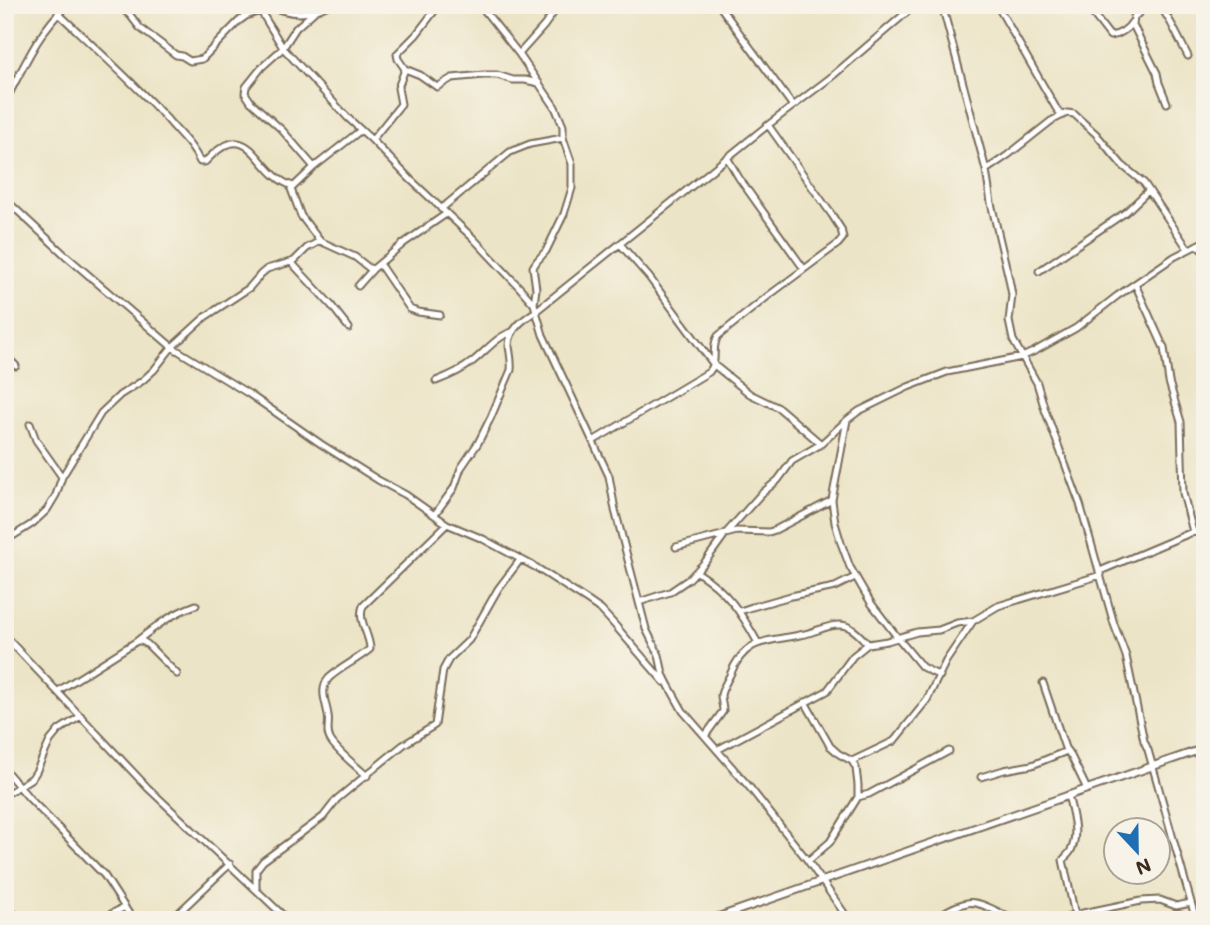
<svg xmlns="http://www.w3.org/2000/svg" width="1210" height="925" font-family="Mali,sans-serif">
<rect width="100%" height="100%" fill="#f7f3e8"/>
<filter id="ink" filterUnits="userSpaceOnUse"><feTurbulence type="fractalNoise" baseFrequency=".0143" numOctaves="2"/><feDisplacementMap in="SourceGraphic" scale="14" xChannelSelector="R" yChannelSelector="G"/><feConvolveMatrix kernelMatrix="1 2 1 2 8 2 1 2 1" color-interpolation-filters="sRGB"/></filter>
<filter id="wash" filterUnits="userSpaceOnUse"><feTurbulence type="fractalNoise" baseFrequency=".00686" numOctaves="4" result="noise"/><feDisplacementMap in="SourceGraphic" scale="28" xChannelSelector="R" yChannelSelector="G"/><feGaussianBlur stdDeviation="1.57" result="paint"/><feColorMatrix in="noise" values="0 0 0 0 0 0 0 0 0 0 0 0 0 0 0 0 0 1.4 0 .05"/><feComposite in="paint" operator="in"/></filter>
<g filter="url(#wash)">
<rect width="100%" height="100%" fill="#ece4c6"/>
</g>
<g filter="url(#ink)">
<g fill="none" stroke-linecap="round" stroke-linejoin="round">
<g stroke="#796b59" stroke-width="9">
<path id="minor" d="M118 5 130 15 140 28 176 55 182 56 190 61 202 59 239 21 246 16 260 11
M257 5 283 48 348 118 372 140 411 180 473 238 520 288 534 304 536 311C524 319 509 329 509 346 510 354 512 361 511 370L491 417 478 443 461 468 454 488 435 514
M267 5C289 14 306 17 328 5
M480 5 519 54 555 107 563 126V138L572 164V188L564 214 546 251 537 261 533 267 536 289 534 304
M719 5 793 106
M942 5 986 170 991 203 1009 279 1012 295 1009 321 1013 340 1037 383 1045 410 1080 504 1114 624 1126 656 1144 741 1148 750 1196 920
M997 5 1056 108 1061 115
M1086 5 1110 36C1119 35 1128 29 1132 22
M1148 5 1134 17 1133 25 1157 73 1159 83 1167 103
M1160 5 1171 23 1188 56
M5 10 7 9
M314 12 296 28 283 48 262 67 246 87 245 93 251 102 282 130 314 167 361 130
M907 12 916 5
M58 13C95 48 133 82 167 119 179 134 192 144 200 162H205C252 112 254 174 293 186
M519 54 544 26 559 5
M405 69 420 75 437 87 452 78 484 75H497L513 80H525L539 83
M5 102C23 68 38 32 67 5
M372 140 401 104 398 88 405 69 398 59 397 54 416 35 439 5
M728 159 739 178 804 269
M314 167 291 189 301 216 320 241
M986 170 1008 155 1051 121 1067 113 1074 114 1096 134 1122 165 1144 183 1188 249
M5 199 65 255 172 347 249 394 321 444 378 480 406 495 447 524 483 539 537 568 588 601 601 610 613 623 664 682
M441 209 510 152 530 144 563 138
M620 244 649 277 714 365 750 394 779 408 821 444
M1197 245 1205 253
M291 262 331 305 349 328
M380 265 410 309 418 312 440 315
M1039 271 1126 212 1149 190
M1135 284 1164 348 1169 382 1181 422 1183 493 1193 532
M358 286 373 269
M5 355 16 366
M436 381C449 376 461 371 472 362 484 353 497 336 512 332
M847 420 832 500 835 523 841 543 850 567 871 603 898 638 922 667 940 676
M30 424 36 440 62 477
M593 441 709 372C719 361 710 348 718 336L768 296 838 244 843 238 841 229 832 215 768 125
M5 541 32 524 47 510 56 495 62 477 101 413 120 395 142 381 154 370 172 347 205 317 249 288 261 274 267 269 294 261 307 248 320 241 355 257 369 268 373 269 404 243 446 214
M676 547 737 531 769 532 775 530 832 500
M1100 571 1190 533 1205 531
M697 572C727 591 741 612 758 643
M639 602 670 592 689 579 705 562 726 533 761 494 778 480 792 461 821 444 847 420 859 411 908 387 947 372 1022 357 1035 351 1076 328 1117 296 1174 257 1205 241
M740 611 752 607 791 596 835 587 855 577
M5 636 148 788 288 920
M137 641C156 626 173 613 196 605
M1043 683 1065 748 1071 756 1087 789
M58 691 137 641H142L147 644 177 674
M805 702 830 746 839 754 852 761 856 768 858 785V797L830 842 808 861
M705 736 723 711C723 706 721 701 721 695 722 689 727 681 730 675 746 636 769 642 805 634 819 631 838 619 852 629 858 633 863 639 868 644
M717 750 827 691 853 656 868 644 887 641 917 632 939 630 957 623 973 621
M852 761 894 741 927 700 946 661 973 621 998 606 1101 575
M5 770 29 798 104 875 133 920
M367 776C355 765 340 754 331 741 325 732 330 725 328 715 326 702 319 689 329 678 341 667 357 660 370 649 370 635 357 620 363 606L447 524
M981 777 1004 770 1032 765 1067 751
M5 795 32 778 36 772 50 741 59 730 81 716
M1068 795C1072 812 1080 836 1070 852 1068 855 1065 857 1063 860L1075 915
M858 797 869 794 949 751
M256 889V870L263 861 323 817 337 799 403 745 435 725 443 670 449 659 469 640 498 589 520 560
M5 911 26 918 48 920
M99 920 125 907
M171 920 230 864
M398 920 400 918
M835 920 844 913
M849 920 808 861 751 789 683 711 669 686 663 674 659 655 646 629 615 510 609 476 543 335 536 311 768 125 830 78 907 12 904 5
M931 920C942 914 954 905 967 903 979 900 1002 914 1014 920
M1059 920 1083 913 1141 901 1160 900 1176 906 1191 903"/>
</g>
<g stroke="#796b59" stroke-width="10">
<path id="tertiary" d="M710 920 1205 748"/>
</g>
<use href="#minor" stroke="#fff" stroke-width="5"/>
<use href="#tertiary" stroke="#fff" stroke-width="6"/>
</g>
</g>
<rect width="1210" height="925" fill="none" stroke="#f7f3e8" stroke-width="28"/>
<g transform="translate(1137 851) rotate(158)"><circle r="33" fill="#f7f3e8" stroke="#aca397" stroke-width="2"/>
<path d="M0-5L12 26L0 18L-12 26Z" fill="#1f6fb2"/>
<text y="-10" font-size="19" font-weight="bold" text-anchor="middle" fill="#3b2a1e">N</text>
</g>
</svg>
